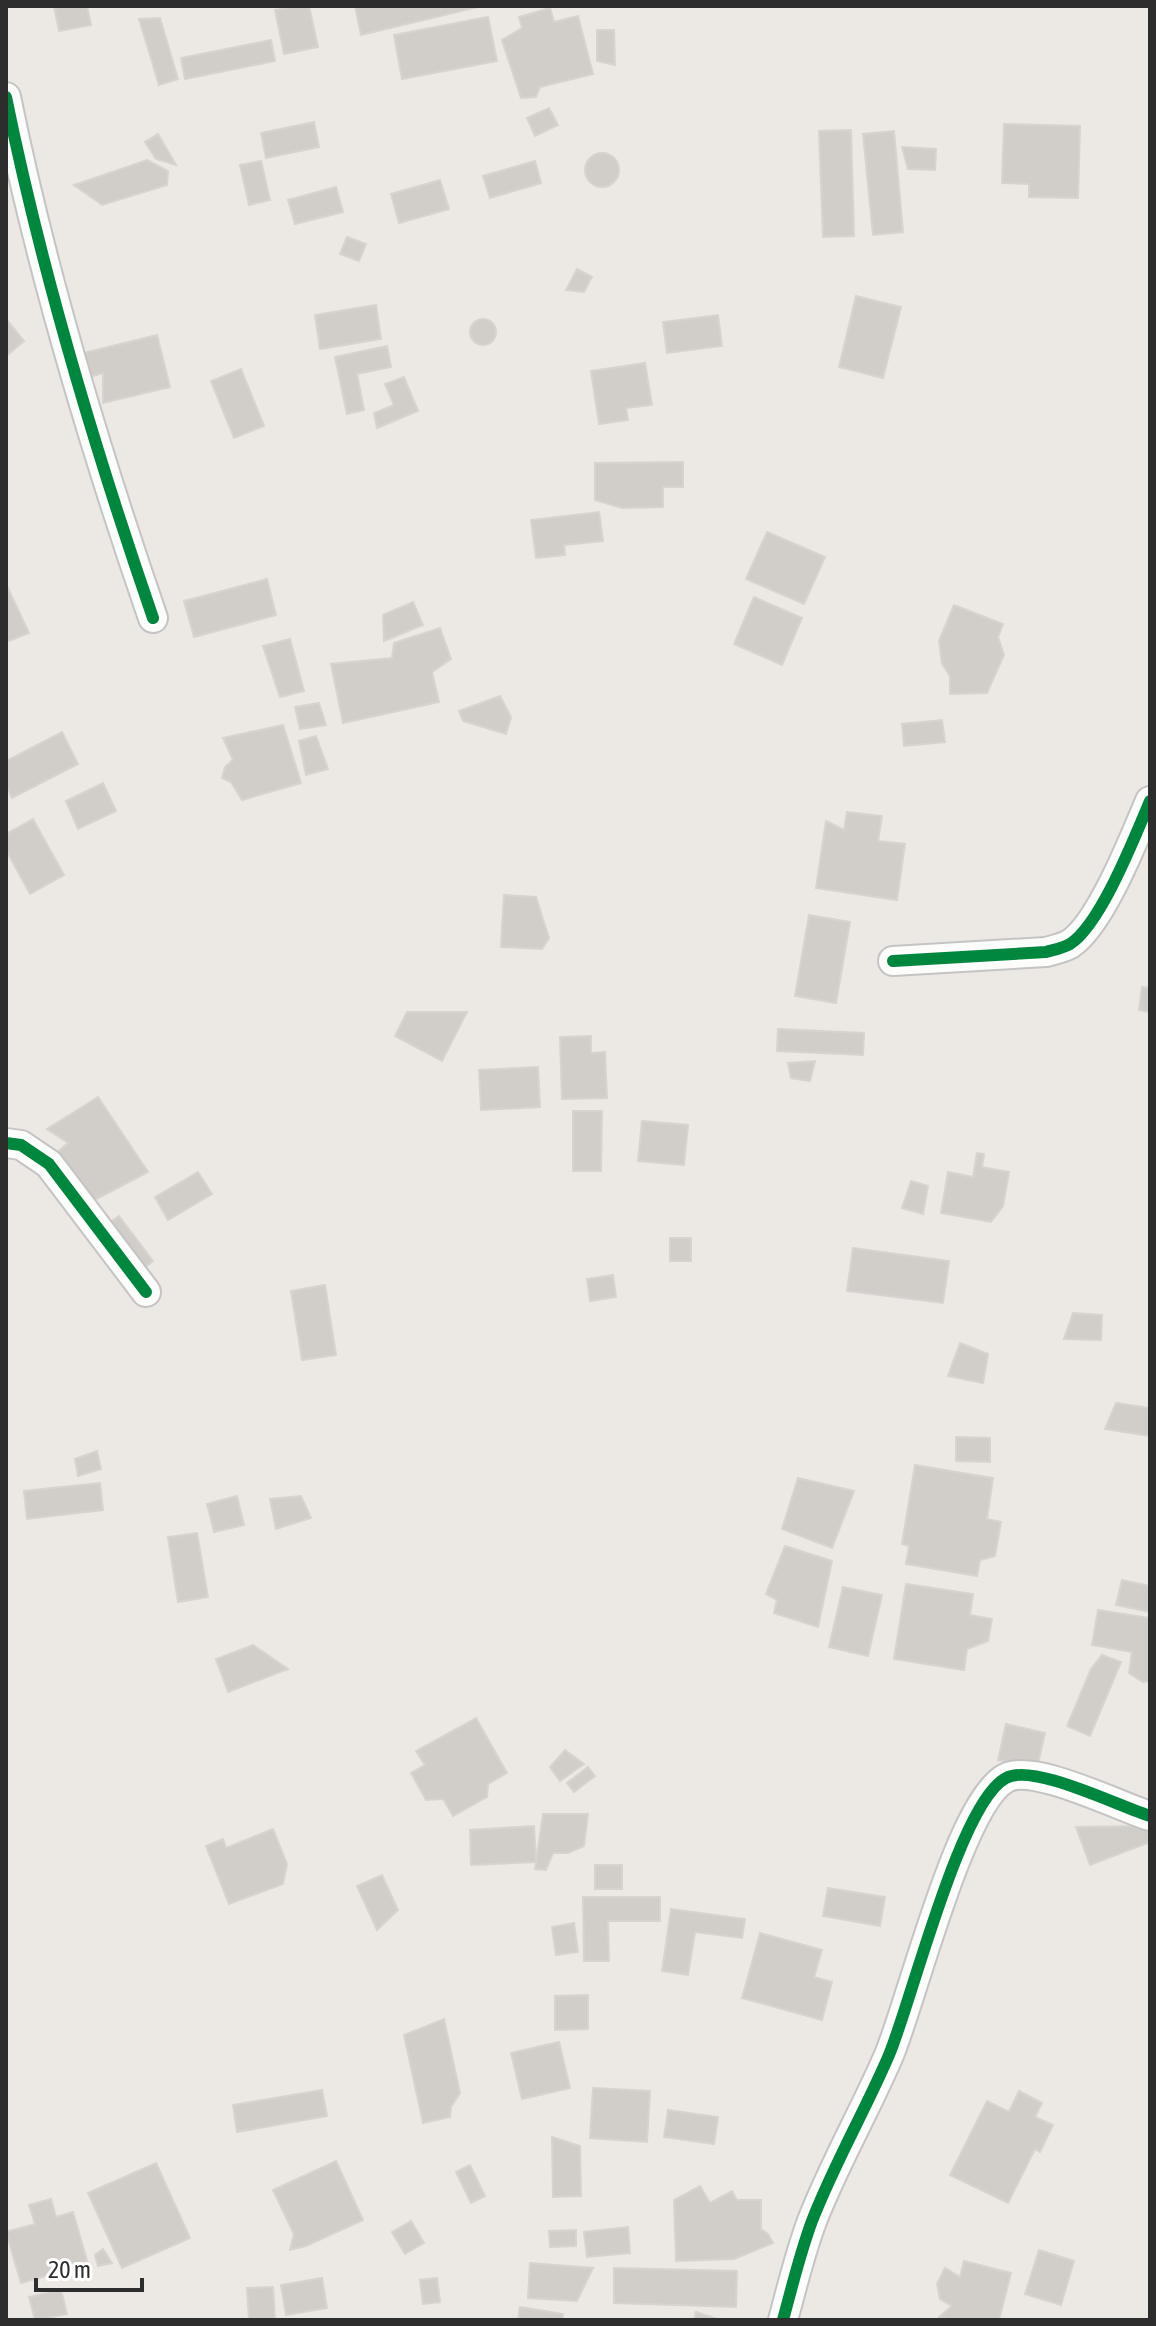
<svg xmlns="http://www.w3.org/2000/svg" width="1156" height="2326" font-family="'Asap Condensed',sans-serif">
<rect width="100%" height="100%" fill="#ece8e4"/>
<path fill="#d1ceca" stroke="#d7d4d0" stroke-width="2" d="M54 6H87L91 25 59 31Z
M297 6H309L318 47 284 54 275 10Z
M355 6H478V7L361 35Z
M550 8 554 22 578 16 593 74 540 87 536 97 521 98 502 40 522 28 519 17Z
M488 17 497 61 402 79 394 35Z
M160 18 178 79 159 85 139 19Z
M597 30H614L615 65 597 61Z
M271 40 275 61 185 79 181 58Z
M549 108 558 125 535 136 527 118Z
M314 122 319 147 266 158 261 133Z
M1004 124 1080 126 1078 198 1029 197V184L1002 183Z
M851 130 854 236 823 237 819 131Z
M894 131 903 232 873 235 863 134Z
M158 134 176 165 156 159 145 142Z
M902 147 936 149 935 170 908 169Z
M585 170a17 17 0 1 1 34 0a17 17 0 1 1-34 0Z
M147 160 168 171 167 185 102 205 74 185Z
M261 161 270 200 249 205 240 165Z
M535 161 541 183 490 198 483 176Z
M440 180 449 209 399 223 391 194Z
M336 187 343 212 295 224 288 200Z
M347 237 366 244 359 261 340 254Z
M577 269 592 277 584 292 566 290Z
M856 296 901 307 883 378 839 367Z
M376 305 381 339 320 349 315 315Z
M718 315 722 346 667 353 663 322Z
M470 332a13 13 0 1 1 26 0a13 13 0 1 1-26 0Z
M6 319 24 341 6 356Z
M157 335 170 387 103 403V373L90 377 84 353Z
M387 346 391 367 357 374 364 410 347 414 335 357Z
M645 363 652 405 626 408 628 420 599 424 591 371Z
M241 369 264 426 234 438 211 381Z
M404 377 418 411 377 428 374 413 394 405 385 384Z
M683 462V487H663V507L622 508 595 500V463Z
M599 512 603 541 564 545 565 555 536 558 531 520Z
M767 532 825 557 804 604 746 579Z
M267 579 276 615 194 637 184 601Z
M6 584 29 633 6 642Z
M754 597 802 618 782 665 734 644Z
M413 602 423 625 384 641 383 615Z
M954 605 1003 624 998 637 1004 655 987 693 950 694V676L942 664 939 641Z
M440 628 451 659 432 672 439 702 343 723 331 664 392 658 394 643Z
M290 639 304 691 280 697 263 646Z
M500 696 511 717 506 734 463 721 459 711Z
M319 703 326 725 300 729 295 707Z
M942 720 945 742 904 746 902 724Z
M283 725 301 783 242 800 231 782 222 778 225 767 233 760 223 738Z
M62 732 78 764 12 798 6 785V761Z
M316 736 328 769 306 775 299 741Z
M103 783 116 811 78 829 66 801Z
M847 812 882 816 878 841 905 844 897 900 816 888 826 821 844 830Z
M33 819 64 875 30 894 6 850V834Z
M504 895 536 897 549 938 542 949 501 947Z
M809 915 850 922 836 1003 795 996Z
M1142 987 1150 988V1012L1139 1010Z
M407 1012H467L442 1061 395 1036Z
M778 1029 864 1033 863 1055 777 1051Z
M591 1036V1053L605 1052 607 1098 562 1099 560 1037Z
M815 1061 810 1081 791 1078 788 1063Z
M538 1067 540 1107 481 1110 479 1070Z
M98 1097 148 1172 89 1203 53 1156 68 1143 47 1129Z
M573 1111H602L601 1171H573Z
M642 1121 688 1125 684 1165 638 1161Z
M977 1153 984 1154 982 1167 1009 1172 1003 1206 991 1222 941 1213 948 1172 973 1177Z
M198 1172 212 1194 168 1220 155 1197Z
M911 1181 928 1186 923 1214 902 1208Z
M119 1216 153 1261 139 1272 105 1226Z
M670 1238H691V1261H670Z
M853 1248 949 1261 943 1303 847 1291Z
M613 1275 616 1297 590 1301 587 1279Z
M325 1285 336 1355 302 1360 291 1291Z
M1073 1313 1102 1315 1101 1340 1064 1339Z
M960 1343 988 1354 983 1383 948 1376Z
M1116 1403 1150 1408V1436L1105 1429Z
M956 1437 990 1438V1462L956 1461Z
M97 1451 101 1469 78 1476 75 1459Z
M915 1465 993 1478 987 1519 1001 1522 995 1556 980 1560 977 1576 906 1564 909 1546 902 1544Z
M798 1478 854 1491 832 1548 782 1529Z
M100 1483 103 1510 27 1519 24 1491Z
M237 1496 244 1525 214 1532 207 1504Z
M301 1496 311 1518 276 1529 270 1499Z
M197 1533 208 1597 178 1602 168 1537Z
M785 1546 832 1561 818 1627 774 1613 777 1600 766 1594Z
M1122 1580 1150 1586V1612L1116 1605Z
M906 1584 973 1594 970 1615 992 1619 988 1641 967 1649 964 1670 894 1659Z
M843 1587 882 1595 868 1656 829 1647Z
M1098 1610 1150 1618V1681L1143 1682 1129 1673 1132 1652 1092 1645Z
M253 1645 288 1669 228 1692 216 1659Z
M1102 1655 1121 1662 1090 1736 1067 1726 1091 1669Z
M476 1718 507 1773 488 1784 487 1797 453 1816 443 1799 426 1800 411 1773 425 1765 416 1751Z
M1006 1724 1045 1733 1037 1768 998 1760Z
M565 1750 584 1764 560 1781 550 1767Z
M588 1767 595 1776 574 1792 567 1783Z
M543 1814H588L584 1846 568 1853H553L546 1870 535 1869Z
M534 1826 536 1862 471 1865 470 1830Z
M1150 1826V1842L1090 1865 1076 1827Z
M273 1829 287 1864 283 1884 229 1904 206 1846 223 1839 226 1848Z
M595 1865H622V1889H595Z
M382 1875 398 1910 377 1930 357 1886Z
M828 1888 885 1897 880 1926 823 1916Z
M583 1897H660V1921H608L609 1961H584Z
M671 1909 745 1919 742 1938 695 1932 688 1975 662 1971Z
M574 1923 578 1952 556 1955 552 1927Z
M760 1933 822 1950 814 1977 832 1982 822 2020 742 1998Z
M588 1995V2029L555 2030V1996Z
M444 2019 460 2093 451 2107 450 2117 423 2123 404 2035Z
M559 2042 570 2088 522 2099 511 2053Z
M593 2088 650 2091 647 2142 590 2138Z
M322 2090 327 2116 237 2132 233 2105Z
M1019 2091 1042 2103 1035 2117 1053 2125 1040 2152 1035 2149 1008 2203 950 2175 987 2101 1009 2112Z
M668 2110 718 2117 714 2144 664 2137Z
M552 2137 580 2146 581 2196 553 2197Z
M336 2161 363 2220 306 2246 290 2250 294 2234 273 2190Z
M156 2163 190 2238 122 2268 88 2193Z
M470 2165 485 2196 471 2203 456 2172Z
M700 2186 710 2203 732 2191 737 2200H761V2229L768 2234 773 2243 734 2259 676 2261 674 2200Z
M51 2199 56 2217 73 2212 88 2264 21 2283 6 2232 35 2224 29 2205Z
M411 2221 424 2243 405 2254 392 2232Z
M628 2227 630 2253 587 2257 584 2232Z
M576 2230V2246L550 2247 549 2231Z
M103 2249 112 2263 98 2266 95 2255Z
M1039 2250 1074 2261 1061 2305 1025 2294Z
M964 2261 1011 2273 999 2320H950L939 2317 952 2306 940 2299 937 2284 945 2268 960 2277Z
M530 2263 593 2268 577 2301 528 2298Z
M614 2268 737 2271 736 2307 614 2303Z
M322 2278 327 2308 286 2315 281 2285Z
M437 2278 440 2302 423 2304 420 2280Z
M273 2287 275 2320H249L247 2288Z
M61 2290 67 2314 35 2320 29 2297Z
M520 2307 563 2314 562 2320H518Z
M696 2312 720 2320H694Z"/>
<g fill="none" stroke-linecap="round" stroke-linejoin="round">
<g stroke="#c5c4c4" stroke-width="32">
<path id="street" d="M6 97C42 274 94 447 153 618
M893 961 1046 952C1053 950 1063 948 1070 944 1101 924 1135 836 1150 801
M6 1143 21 1145 49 1164 146 1292
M783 2320C792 2287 800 2253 812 2221 834 2164 865 2111 889 2055 912 2000 960 1802 1006 1778 1033 1763 1118 1806 1150 1816"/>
</g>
<use href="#street" stroke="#fcfcfb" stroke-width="28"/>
<g stroke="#fff" stroke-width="17">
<path id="cycleway" d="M6 97C42 274 94 447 153 618
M893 961 1046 952C1053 950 1063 948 1070 944 1101 924 1135 836 1150 801
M6 1143 21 1145 49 1164 146 1292
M783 2320C792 2287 800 2253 812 2221 834 2164 865 2111 889 2055 912 2000 960 1802 1006 1778 1033 1763 1118 1806 1150 1816"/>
</g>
<use href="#cycleway" stroke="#00873e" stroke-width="12"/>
</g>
<rect width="1156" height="2326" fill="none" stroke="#2d2d2d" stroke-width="16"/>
<path d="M36 2278v12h106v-12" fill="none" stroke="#2d2d2d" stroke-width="4"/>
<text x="48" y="2278" font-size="24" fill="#2d2d2d" stroke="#ffffff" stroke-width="6" paint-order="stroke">20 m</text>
</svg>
